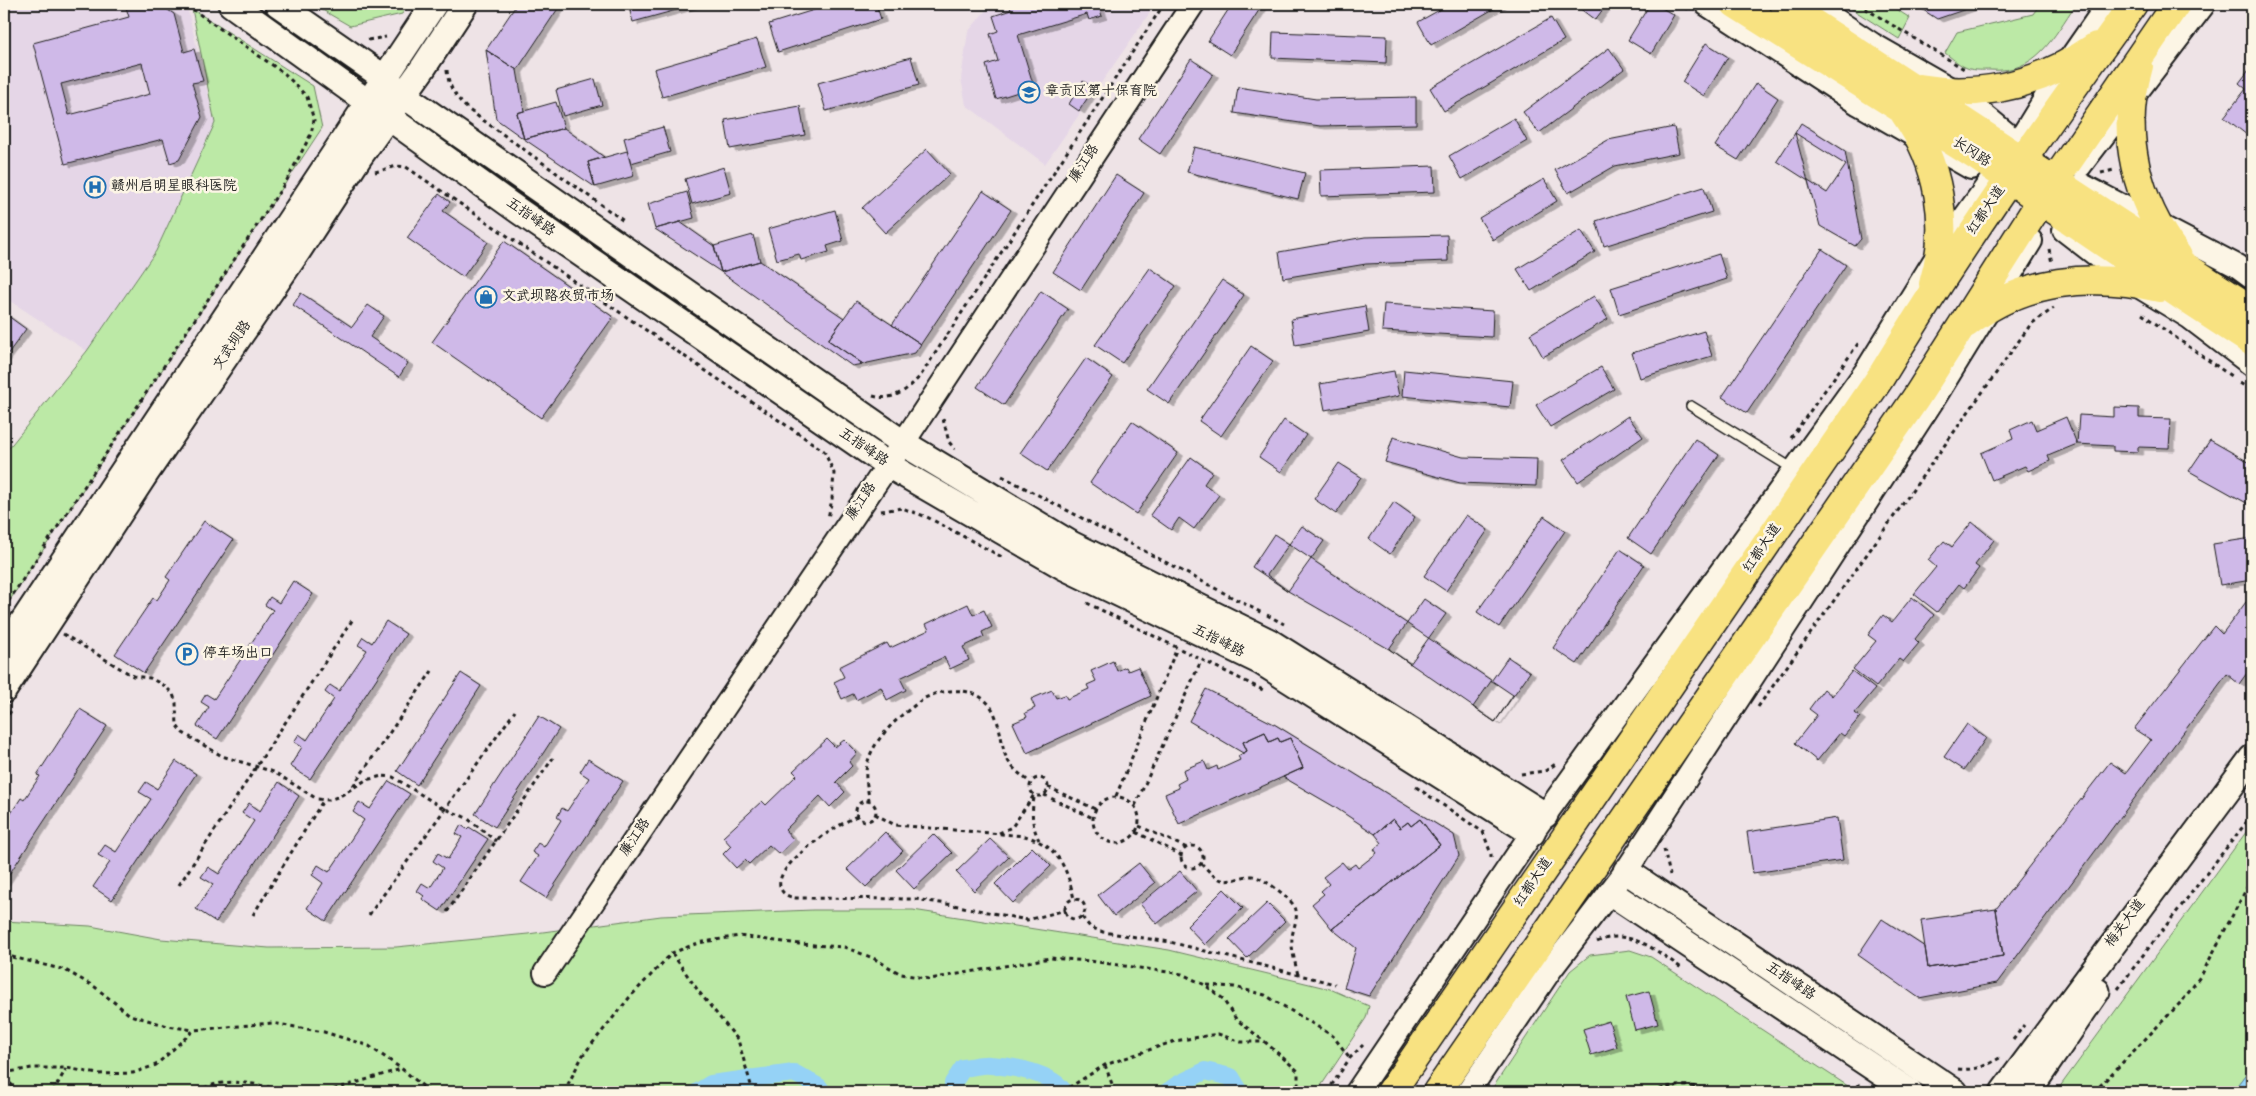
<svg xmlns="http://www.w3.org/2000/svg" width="2256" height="1096" font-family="'Gochi Hand','LXGW WenKai TC',sans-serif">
<defs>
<filter id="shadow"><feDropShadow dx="5.5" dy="3" stdDeviation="0" flood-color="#0004"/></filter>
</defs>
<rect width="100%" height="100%" fill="#eee3e6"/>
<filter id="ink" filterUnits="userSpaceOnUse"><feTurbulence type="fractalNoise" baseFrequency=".02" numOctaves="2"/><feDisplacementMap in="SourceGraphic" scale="10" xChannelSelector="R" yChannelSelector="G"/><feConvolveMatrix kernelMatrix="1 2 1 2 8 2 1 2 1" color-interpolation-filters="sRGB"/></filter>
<g filter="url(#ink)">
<path fill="#e5d6e7" d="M4 4H182L187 7 215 123 156 251 87 351 4 297Z
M991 4H1139L1151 11 1045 164 966 105 961 78 968 32Z"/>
<path fill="#bce9a6" stroke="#6c8261" d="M312 4H408L402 14 350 26Z
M1844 4H1888L1910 18 1899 39Z
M2040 4H2076C2053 37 2037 74 1990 70 1983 70 1974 71 1967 68 1959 65 1952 58 1945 53L1957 32 2033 14Z
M192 9 313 86 322 128 4 609V454L87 351 156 251 215 123Z
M2252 824V1066L2232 1092H2056Z
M813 910H913L1169 950 1330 989 1369 1006 1366 1018 1317 1092H4V921L90 926 161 939 269 948 396 947 528 934 661 916Z
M1630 950 1651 957 1857 1092H1490L1570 971 1590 955Z"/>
<path fill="#95d2f6" stroke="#65899f" d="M2252 1066V1092H2232Z"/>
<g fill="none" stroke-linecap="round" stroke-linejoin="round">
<path stroke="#95d2f6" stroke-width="18" d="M698 1092 711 1084 794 1073 819 1087 822 1092
M953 1092V1083L963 1068C972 1067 981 1064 990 1065 1012 1066 1052 1073 1064 1092
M1167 1092 1177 1085 1205 1071 1231 1077 1240 1092"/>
</g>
<path fill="#cfb9e8" stroke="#1c1c1c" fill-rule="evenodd" filter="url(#shadow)" d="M125 4H159L174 14 184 52 194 49 203 81 192 83 202 117 179 160 170 163 163 139 65 164 33 43 129 17ZM142 63 150 94 69 115 61 84Z
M517 4H561L517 70 486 50Z
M628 4H698L633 22Z
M833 4H876L881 19 778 52 769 24Z
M1009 4H1098L1102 16 1089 20 1087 14 1018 35 1034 87 996 99 986 65 998 61 990 34 998 31 993 16 1011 10Z
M1232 4H1263L1230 55 1208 41Z
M1450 4H1502L1431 45 1418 22Z
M1574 4H1607L1595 20Z
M1650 4H1655L1674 15 1651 54 1628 40Z
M1914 4H1981L1937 19Z
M1551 18 1564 40 1444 111 1430 88Z
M1273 32 1387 36 1386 63 1272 58Z
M757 39 766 67 662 97 654 69Z
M1706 43 1728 57 1704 96 1682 82Z
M1609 48 1624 69 1539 133 1523 112Z
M486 50 517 70 524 111 517 113 524 139 496 119Z
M911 57 919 85 826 111 818 83Z
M1191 59 1213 74 1160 154 1138 139Z
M2252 66V128L2247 135 2224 117 2246 89 2239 83Z
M595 79 602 105 563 116 556 90Z
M1083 81 1094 88 1079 111 1069 104Z
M1756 83 1778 98 1738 160 1715 146Z
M1238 87 1316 99 1416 97V124L1320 126 1234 113Z
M556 102 564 128 524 139 517 113Z
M800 106 805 135 730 149 725 120Z
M1514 118 1527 141 1462 179 1449 156Z
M1801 123 1845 151 1861 239 1855 246 1820 226 1795 133Z
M663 127 670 152 631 163 624 138Z
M1674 127 1679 153 1615 166 1568 193 1555 170 1608 140Z
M564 128 604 157 588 162 595 187 524 139Z
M1795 133 1846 165 1827 193 1777 161Z
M1194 147 1305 173 1298 199 1187 172Z
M927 149 950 174 885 233 862 208Z
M627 151 634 176 595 187 588 162Z
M1434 166 1435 192 1321 196 1320 170Z
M724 167 731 193 692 204 685 179Z
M1116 175 1144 193 1081 290 1053 272Z
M1544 179 1557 201 1493 240 1479 218Z
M1704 187 1712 212 1604 246 1596 221Z
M983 191 1011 210 921 344 892 325Z
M687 192 694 218 655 229 648 204Z
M439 194 450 202 443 211 488 242 463 277 407 238Z
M835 210 843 241 827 246 829 252 801 260 799 254 777 260 768 229Z
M680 222 714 246 721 272 655 229Z
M1581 230 1595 252 1531 291 1517 269Z
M753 235 760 261 721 272 714 246Z
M1447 235 1448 261 1366 264 1283 278 1279 252 1365 237Z
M504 241 613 317 541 418 432 342Z
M1822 249 1846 265 1747 413 1722 397Z
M1719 254 1727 279 1619 314 1611 288Z
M760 261 844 318 828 340 863 364 852 366 721 272Z
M1150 268 1176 286 1122 363 1095 345Z
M1222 280 1244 295 1169 404 1147 389Z
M1041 291 1068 309 1004 405 977 387Z
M301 293 352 327 368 305 384 316 370 337 408 363 399 377 293 305Z
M1594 296 1608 319 1543 357 1530 334Z
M856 301 921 344 915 353 863 364 828 340Z
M1384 304 1493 311 1492 337 1382 331Z
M1365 306 1369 332 1295 345 1291 319Z
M4 313 26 329 4 359Z
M1704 331 1712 356 1640 378 1632 353Z
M1251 346 1273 361 1221 436 1199 421Z
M1086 358 1113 377 1047 471 1020 453Z
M1601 367 1614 389 1550 427 1536 405Z
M1404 370 1513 381 1510 407 1402 396Z
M1394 371 1399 396 1325 410 1320 384Z
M2114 407 2139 408V418L2171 419 2169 448 2138 447V452L2113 451V446L2077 444 2079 415 2114 417Z
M1628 416 1643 437 1578 482 1563 460Z
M2066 417 2077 444 2048 456 2050 461 2028 471 2025 466 1992 480 1981 453 2013 439 2010 430 2032 420 2036 430Z
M1284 420 1306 435 1281 472 1259 457Z
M1132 421 1178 453 1136 514 1090 483Z
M1393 437 1463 457 1537 459 1536 486 1460 483 1385 462Z
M1695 439 1719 455 1651 554 1628 538Z
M2210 440 2252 464V506L2189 471Z
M1191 457 1212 472 1204 484 1219 495 1194 529 1179 518 1171 530 1150 515Z
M1339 463 1361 477 1336 514 1314 499Z
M1394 502 1415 517 1390 554 1369 539Z
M1466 515 1488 530 1446 591 1424 576Z
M1544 516 1565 531 1499 627 1477 612Z
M204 521 233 540 144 673 115 654 153 598 157 600 170 580 166 577Z
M1972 522 1994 540 1975 565 1979 568 1964 588 1959 584 1937 612 1914 594 1936 567 1928 560 1944 541 1952 547Z
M1302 526 1324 541 1288 591 1267 575Z
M1274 534 1513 695 1495 722 1389 649 1288 591 1252 567Z
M2252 538V580L2220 585 2213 544Z
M1620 549 1644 565 1577 664 1553 648Z
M293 581 313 594 217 739 197 726 209 707 201 702 206 694 214 699 241 659 232 652 237 645 246 651 273 610 265 605 270 597 279 603Z
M1912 597 1934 615 1915 639 1919 643 1903 662 1899 659 1876 687 1853 669 1876 641 1868 635 1883 615 1892 622Z
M1424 599 1446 614 1410 664 1389 649Z
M2246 602 2252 607V666L2239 684 2227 674 1997 983 1919 998 1858 955 1882 919 1925 947 1928 968 2003 956 1996 909 2110 762 2126 773 2151 740 2134 729 2214 626 2222 634Z
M968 604 973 615 984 610 992 627 982 632 984 637 963 647 969 660 950 669 944 657 900 678 906 690 887 700 881 687 856 700 853 694 842 699 834 682 844 677 839 667 887 643 890 648 929 630 926 624Z
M386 621 406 634 310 779 290 766 302 747 294 742 299 734 307 740 334 699 325 692 330 685 339 691 367 650 358 645 363 637 372 643Z
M1508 657 1530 672 1495 722 1473 707Z
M1113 661 1117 671 1126 667 1128 671 1138 667 1151 696 1027 753 1013 723 1027 717 1025 713 1035 708 1031 699 1052 690 1056 698 1065 695 1067 699 1089 689 1087 685 1096 681 1091 671Z
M1852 671 1875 689 1855 713 1860 717 1844 736 1840 733 1817 761 1795 743 1817 715 1809 709 1824 689 1832 696Z
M461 673 481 686 417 785 397 771Z
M1206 689 1274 724 1454 835 1459 856 1369 996 1344 988 1356 948 1332 929 1440 845 1420 819 1411 826 1408 822 1400 828 1393 819 1375 834 1333 806 1283 777 1303 768 1290 738 1280 742 1278 738 1269 742 1265 732 1243 742 1247 751 1243 753 1189 721Z
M80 709 107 726 4 882V824L21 798 24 800 40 776 37 775Z
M539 716 559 729 495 827 475 814Z
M1967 724 1986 738 1964 770 1944 757Z
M1265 732 1269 742 1278 738 1280 742 1290 738 1303 768 1179 824 1165 794 1179 788 1177 784 1186 779 1183 770 1204 761 1208 770 1217 766 1218 770 1240 760 1238 756 1247 751 1243 742Z
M827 739 835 747 844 740 857 753 849 762 852 766 836 782 845 792 830 807 820 796 785 830 794 840 779 854 769 845 749 864 745 860 736 868 723 854 731 846 723 837 762 801 766 805 797 775 793 771Z
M588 759 623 781 546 898 521 882 538 856 532 852 538 843 544 847 561 820 557 817 562 808 567 811 589 778 580 772Z
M176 761 196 774 112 900 93 887 110 862 98 855 105 845 116 852 151 799 139 792 146 782 157 789Z
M389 781 410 794 326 921 307 908 323 883 312 875 318 865 329 872 364 820 353 812 359 802 370 809Z
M279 782 299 796 216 922 196 909 213 884 201 877 208 867 219 874 254 821 242 813 249 803 260 811Z
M1837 818 1843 860 1753 873 1747 832Z
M1393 819 1400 828 1408 822 1411 826 1420 819 1440 845 1332 929 1312 904 1324 894 1321 891 1329 884 1323 877 1342 862 1348 869 1355 864 1358 868 1377 853 1374 849 1382 843 1375 834Z
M461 825 467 829 469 827 488 839 440 911 422 899 424 896 417 891 422 883 430 888 443 868 433 861 438 853 448 859 462 837 456 834Z
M885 832 903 851 866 887 847 869Z
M933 834 952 853 914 889 896 870Z
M990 839 1009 857 974 891 956 872Z
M1032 847 1051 866 1013 903 995 884Z
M1139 863 1155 883 1114 916 1098 895Z
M1180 871 1197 891 1157 924 1140 904Z
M1224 889 1243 908 1205 945 1187 926Z
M1267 903 1285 921 1247 958 1229 939Z
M1996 909 2003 956 1928 968 1921 920Z
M1649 991 1658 1024 1635 1030 1626 997Z
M1609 1021 1617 1047 1591 1055 1583 1029Z"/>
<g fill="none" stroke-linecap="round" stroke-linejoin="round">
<g stroke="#1c1c1c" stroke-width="12">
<path id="service" d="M1691 406 1795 470"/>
</g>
<g stroke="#1c1c1c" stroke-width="26">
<path id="tertiary" d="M1706 4 1859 104 1971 168
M1812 4 1872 44 1956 92 2025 149
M2080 166 2204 4
M2082 185 2237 266 2252 277
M2064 230 2130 281 2189 317 2252 365
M545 973 903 443 1193 4
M1357 1092 1532 833 1866 371 1939 253 2018 143 2065 66 2108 4
M1468 1092 1551 969 1626 871 1935 397 2031 241"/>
</g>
<g stroke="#1c1c1c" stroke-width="29">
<path id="secondary" d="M231 4 519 211 888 465 1064 567 1261 662 1532 833
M278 4 386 79 403 95 903 443 1071 544 1270 642 1545 815
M4 650 434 4
M4 690 146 473 298 251 360 156 423 68 465 4
M1626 871 1955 1092
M1611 893 1910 1092
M2003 1092 2252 758
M2028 1092 2097 991"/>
</g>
<g stroke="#1c1c1c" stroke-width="31">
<path id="primary" d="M1735 4 1977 157 2180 295 2252 342
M1784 4 2252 310
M2139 66C2119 133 2136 201 2178 256
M1919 88C1984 99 2043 83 2096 46
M1904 113C1939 162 1951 225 1933 284
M1966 324C2022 279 2092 272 2160 288
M1391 1092 1880 378C1958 249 2045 126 2133 4
M1437 1092 1916 398 2041 201 2176 4"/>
</g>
<path stroke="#1c1c1c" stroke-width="3" stroke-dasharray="4 4" stroke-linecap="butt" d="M1679 4 1687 9
M1858 4 1964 69
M368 40 386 37
M447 70C448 87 457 99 469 110L625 222
M375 172 397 166 406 167 824 451 834 473 832 499 828 518
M2101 173 2114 170
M2049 249 2052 263
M2142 314 2231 376
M2240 383 2252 391
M873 396C893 402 909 389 921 375L1164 4
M943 419 949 442 955 449
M1791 438 1860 341
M1002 476 1262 613
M881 511 902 508 927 517 1002 557
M1087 603 1265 691
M4 608 287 180 311 134 314 120 307 97 285 74 185 4
M1267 615 1284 624
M63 634 133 676 150 678 165 686 173 694 176 703 177 726 183 733 222 756 274 772 317 799 329 800 340 796 366 780 382 776 393 777 441 807 467 818 496 841
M1758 707 2031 324 2054 308
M4 721 13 708
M1521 774 1545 771 1557 763
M1030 787a9 9 0 1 1 18 0a9 9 0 1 1-18 0Z
M353 786 432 671
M1048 787 1095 809
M1416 787 1483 832 1491 854V858
M1044 795 1093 818
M1116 796 1177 648
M1093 820a23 23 0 1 1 46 0a23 23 0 1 1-46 0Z
M1034 798C1031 815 1032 826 1039 840
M856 811a10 10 0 1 1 20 0a10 10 0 1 1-20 0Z
M869 802C869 794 867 787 866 779 864 753 884 731 902 715 909 710 916 704 923 699 947 686 984 686 995 715 1008 749 995 757 1030 782
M1135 806 1201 661
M875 814 895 825 1025 836C1058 846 1067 867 1074 899
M857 816C839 824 775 864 780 886 782 895 789 897 797 898L915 899 953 905 1027 920 1066 910
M1139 826 1187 848
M1136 832 1181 855
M999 833 1012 827 1034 795
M1181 857a11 11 0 1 1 22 0a11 11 0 1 1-22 0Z
M1664 849 1670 875
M1201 863C1207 869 1213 877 1222 880 1232 883 1242 875 1252 876 1263 877 1294 900 1296 910 1298 918 1293 929 1292 937 1291 949 1295 962 1298 975
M179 885 353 619
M1065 909a10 10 0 1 1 20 0a10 10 0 1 1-20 0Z
M447 912 553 758
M253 915 324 799
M369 915 515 711
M1082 917 1090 927 1103 932 1170 942 1335 984
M1597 942C1629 926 1658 952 1683 969
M672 953 699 992 738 1040 753 1092
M4 958 12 957 65 970 95 987 130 1015 168 1026 193 1030
M1207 985 1234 987 1265 995 1333 1036 1350 1058
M2118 989 2140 959 2252 815
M2013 1040 2024 1025
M1105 1065 1115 1092
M1958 1069C1976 1071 1988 1065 2003 1056
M4 1073 32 1068H67L98 1074 133 1073 156 1065 194 1030 272 1023 324 1032 369 1046 402 1069 430 1092
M4 1078 20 1092
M53 1092 66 1069
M197 1092C223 1075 260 1084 287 1092
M326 1092 401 1069
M564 1092 583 1055 629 998 672 953 698 943 739 936 799 944 844 947 873 958 901 974 930 979 1050 958 1090 961 1182 974 1205 985 1222 998 1236 1019 1265 1042
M1062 1092 1105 1065 1175 1041 1218 1034 1241 1042H1265L1298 1071V1092
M1327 1092 1350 1058 1363 1045
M1652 1092C1673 1084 1690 1083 1710 1092
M1852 1092 1860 1084
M2094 1092 2183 1000 2202 974 2252 878"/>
<use href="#service" stroke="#fcf5e5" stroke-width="9"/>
<use href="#tertiary" stroke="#fcf5e5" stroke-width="22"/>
<use href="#secondary" stroke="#fcf5e5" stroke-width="25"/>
<use href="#primary" stroke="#f8e281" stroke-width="28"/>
</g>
</g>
<defs>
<g id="school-ring" transform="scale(1.125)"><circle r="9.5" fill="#fcf5e5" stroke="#1f6fb2" stroke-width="1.5"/><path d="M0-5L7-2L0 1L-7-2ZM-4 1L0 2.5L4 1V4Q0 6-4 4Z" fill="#1f6fb2"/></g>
<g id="hospital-ring" transform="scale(1.125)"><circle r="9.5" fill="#fcf5e5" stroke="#1f6fb2" stroke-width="1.5"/><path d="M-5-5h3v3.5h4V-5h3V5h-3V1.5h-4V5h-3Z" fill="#1f6fb2"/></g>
<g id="shop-ring" transform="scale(1.125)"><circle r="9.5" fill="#fcf5e5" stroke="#1f6fb2" stroke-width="1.5"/><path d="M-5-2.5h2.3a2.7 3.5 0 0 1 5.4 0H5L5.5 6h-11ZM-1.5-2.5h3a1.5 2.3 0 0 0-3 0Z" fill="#1f6fb2"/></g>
<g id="parking-ring" transform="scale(1.125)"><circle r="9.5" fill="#fcf5e5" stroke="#1f6fb2" stroke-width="1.5"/><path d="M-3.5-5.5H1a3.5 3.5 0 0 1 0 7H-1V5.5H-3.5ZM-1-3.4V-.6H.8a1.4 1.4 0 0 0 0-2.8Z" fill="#1f6fb2"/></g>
</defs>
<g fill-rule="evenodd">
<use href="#school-ring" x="1029" y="92"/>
<use href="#hospital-ring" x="95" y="187"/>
<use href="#shop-ring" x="486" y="297"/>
<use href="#parking-ring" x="187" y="654"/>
</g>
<g text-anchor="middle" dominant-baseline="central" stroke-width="5" stroke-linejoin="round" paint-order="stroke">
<g font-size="14" fill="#1c1c1c" stroke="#fcf5e5" text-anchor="start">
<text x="1045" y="92">章贡区第十保育院</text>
<text x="111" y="187">赣州启明星眼科医院</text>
<text x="502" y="297">文武坝路农贸市场</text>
<text x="203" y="654">停车场出口</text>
</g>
<g font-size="14" fill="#1c1c1c" stroke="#fcf5e5">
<text transform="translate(1971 153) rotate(33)">长冈路</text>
<text transform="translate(1085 164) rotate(-57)">廉江路</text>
<text transform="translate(1987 211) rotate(-56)">红都大道</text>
<text transform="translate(530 218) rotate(35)">五指峰路</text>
<text transform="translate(233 346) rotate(-56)">文武坝路</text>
<text transform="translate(863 448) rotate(34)">五指峰路</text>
<text transform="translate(862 502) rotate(-56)">廉江路</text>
<text transform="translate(1763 549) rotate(-56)">红都大道</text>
<text transform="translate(1218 642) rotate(26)">五指峰路</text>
<text transform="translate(636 838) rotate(-56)">廉江路</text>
<text transform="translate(1534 883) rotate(-56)">红都大道</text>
<text transform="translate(2126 924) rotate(-53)">梅关大道</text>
<text transform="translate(1790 982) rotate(34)">五指峰路</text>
</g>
</g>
<rect width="2256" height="1096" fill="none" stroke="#fcf5e5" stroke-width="20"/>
<rect x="10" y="10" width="2236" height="1076" fill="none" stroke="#1c1c1c" stroke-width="2" filter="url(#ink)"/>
</svg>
